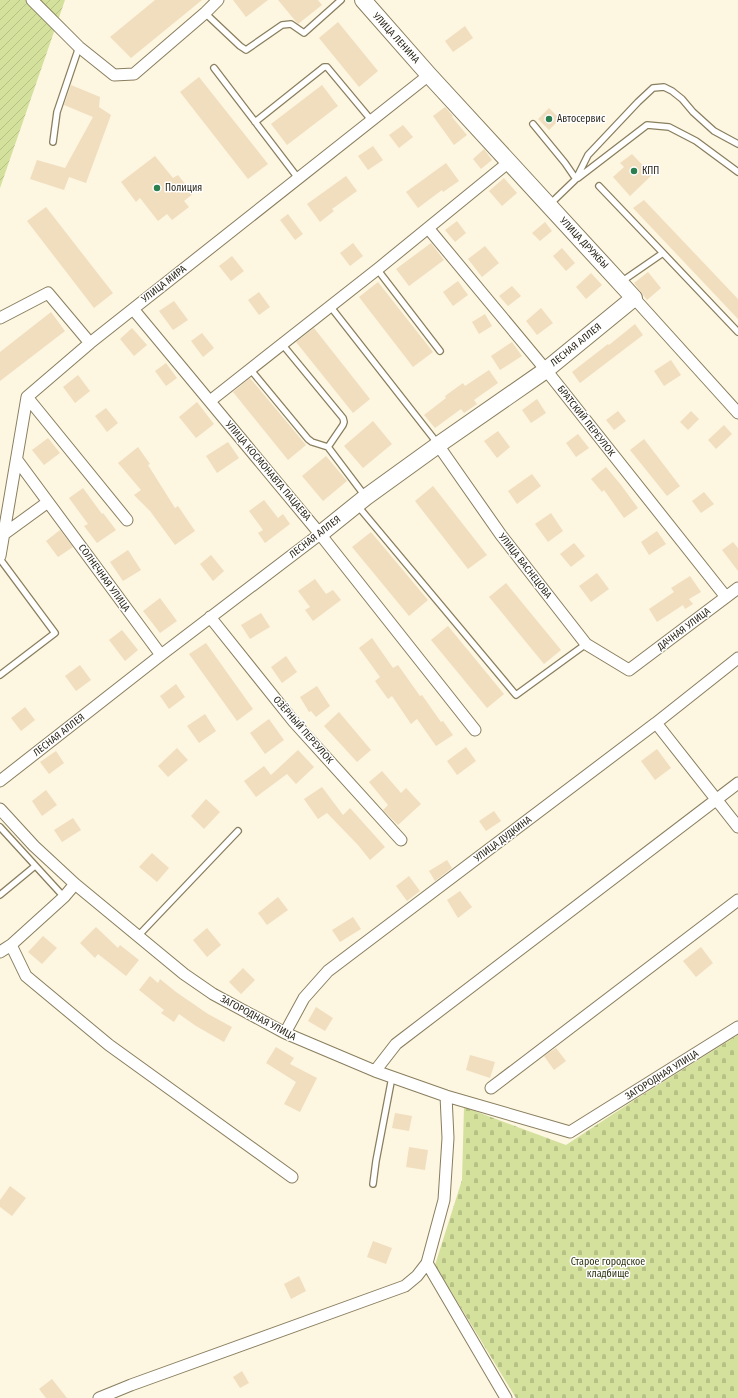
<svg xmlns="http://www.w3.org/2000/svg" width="738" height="1398" font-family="'Fira Sans Condensed',sans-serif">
<defs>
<pattern id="cemetery-stones" width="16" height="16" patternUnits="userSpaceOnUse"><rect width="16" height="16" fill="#d4e19c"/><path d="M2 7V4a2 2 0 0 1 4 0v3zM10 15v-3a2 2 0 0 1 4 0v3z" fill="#b6c186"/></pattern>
<pattern id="garden-furrows" width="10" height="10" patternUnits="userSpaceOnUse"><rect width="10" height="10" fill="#d4e19c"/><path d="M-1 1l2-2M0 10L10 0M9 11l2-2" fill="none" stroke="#b6c186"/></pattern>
</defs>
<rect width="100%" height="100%" fill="#fdf6e1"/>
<path fill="url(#cemetery-stones)" d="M738 1035V1398H516L435 1265 462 1180 464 1107 566 1145 636 1099Z"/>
<path fill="url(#garden-furrows)" d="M0 0H65L0 188Z"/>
<path fill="#f1debe" d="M155 0H202L131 58 110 37Z
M233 0H268L246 17Z
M278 0H318L322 5 298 24Z
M338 22 378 71 359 87 319 38Z
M465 26 473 38 453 52 445 41Z
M199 77 268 164 248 179 180 92Z
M71 85 100 97 99 107 111 115 86 183 69 177 64 190 30 179 37 160 65 168 93 117 64 105Z
M322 85 338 106 287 145 271 124Z
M445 107 453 116 452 117 467 135 454 145 433 116Z
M549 108 560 119 549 130 538 119Z
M403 125 413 137 399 148 389 135Z
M373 146 383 160 368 170 358 156Z
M484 149 492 160 481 169 473 159Z
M632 154 652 175 630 196 613 177 624 167 620 163Z
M155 156 173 178 178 175 193 194 184 201 189 207 172 220 167 214 158 221 140 198 136 202 121 182Z
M446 163 459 181 443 192 442 190 418 208 406 192Z
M346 176 357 191 332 209 334 211 320 222 307 204Z
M504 178 517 193 502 206 489 191Z
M644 200 738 299V319L633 208Z
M46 207 113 293 94 308 27 221Z
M288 214 303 234 295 240 280 220Z
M457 221 466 233 455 242 445 230Z
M545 222 552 231 540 241 532 233Z
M353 243 363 256 350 266 340 253Z
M431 243 444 260 409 286 396 269Z
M485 246 499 263 482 277 468 259Z
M562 248 575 263 566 271 553 256Z
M232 256 244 271 231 281 219 266Z
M648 272 661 288 647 300 634 283Z
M591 273 602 285 586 299 576 287Z
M458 281 468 295 453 306 443 292Z
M378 282 433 352 413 367 359 297Z
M512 286 521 296 508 306 499 296Z
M259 292 270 307 259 315 248 300Z
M174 301 188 320 173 330 159 311Z
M541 308 553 323 537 335 526 321Z
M51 312 65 331 0 381V352Z
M485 314 492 326 479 334 472 322Z
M635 324 643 335 580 383 572 372 608 344 609 345Z
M132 328 147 345 134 356 120 339Z
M314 328 370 399 353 413 296 342Z
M202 333 214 348 203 357 191 341Z
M512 342 522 356 500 370 491 356Z
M671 360 681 375 664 386 654 371Z
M166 363 177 378 166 386 155 371Z
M489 370 498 383 474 400 477 404 464 413 461 409 435 428 424 415 446 398 445 396 463 383 465 386Z
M78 375 90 391 75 403 63 387Z
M250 378 306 445 288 460 233 392Z
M537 399 546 413 531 423 522 410Z
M197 402 214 424 196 438 179 417Z
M106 408 118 423 107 432 95 416Z
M618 411 626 421 614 430 606 420Z
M691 411 699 419 688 430 680 422Z
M373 421 392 444 363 468 344 446Z
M724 425 732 434 716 449 708 440Z
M498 431 510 447 497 458 484 441Z
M578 434 589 448 576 457 566 443Z
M48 438 60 453 44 465 32 450Z
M644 439 680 486 667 496 630 450Z
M228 442 239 458 217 473 206 456Z
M138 447 150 464 148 465 175 508 178 506 195 531 175 545 150 511 134 495 141 490 118 463Z
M326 456 347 481 323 501 302 476Z
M606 467 621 485 638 508 624 518 604 490 602 492 591 479Z
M532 474 541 486 517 504 508 491Z
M433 486 487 555 468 569 415 501Z
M83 488 102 514 103 513 116 530 97 543 84 526 88 524 69 498Z
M704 492 714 504 701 513 692 501Z
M264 500 278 518 283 514 290 524 265 543 258 533 263 530 249 511Z
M551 513 563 531 548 542 535 524Z
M60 530 73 547 58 557 46 541Z
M657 531 666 544 649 555 641 542Z
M371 532 428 600 409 616 352 547Z
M733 542 738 548V571L722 550Z
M574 543 585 556 571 567 560 554Z
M128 550 141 570 123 581 110 562Z
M211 555 224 571 213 581 200 564Z
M597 573 609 589 591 602 579 586Z
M690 576 701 592 689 599 693 604 685 609 683 605 657 622 649 609 674 592 671 588Z
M315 579 326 594 333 590 341 600 313 621 305 610 310 607 298 591Z
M506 583 561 650 544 664 489 597Z
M160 598 177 621 160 633 143 611Z
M261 613 270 627 250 639 241 625Z
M448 626 504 694 487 708 431 640Z
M122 630 138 650 125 661 109 640Z
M372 638 393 668 398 665 420 696 422 695 441 722 443 721 453 735 436 746 417 719 411 724 392 696 388 699 375 681 380 677 359 648Z
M206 643 253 709 237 721 189 654Z
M286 656 297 672 282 683 271 667Z
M80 665 91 680 76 691 65 676Z
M176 684 185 697 169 709 160 696Z
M317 686 330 706 316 717 311 711 309 712 300 697Z
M25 707 35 720 21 731 11 718Z
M339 712 371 750 357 762 324 726Z
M205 714 216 731 199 743 187 726Z
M269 719 284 740 265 754 250 733Z
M466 747 476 761 457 775 447 761Z
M177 748 188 760 168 777 158 766Z
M657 749 671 768 655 780 641 761Z
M298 750 314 767 296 784 287 774 256 797 244 781 264 766 271 775Z
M56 751 64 763 49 774 40 762Z
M382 771 401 793 406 788 421 804 398 825 383 810 388 805 369 782Z
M322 787 343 815 350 808 385 847 370 860 358 845 327 813 318 819 304 799Z
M46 790 57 805 42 816 32 801Z
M206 799 220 812 204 829 191 816Z
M494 811 501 821 486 831 479 821Z
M73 818 81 830 62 842 54 830Z
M152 853 169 868 157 882 139 867Z
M447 860 452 868 435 881 429 871Z
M409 876 420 891 407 901 396 886Z
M460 891 472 907 458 918 447 900Z
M278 897 288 910 267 925 258 913Z
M353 917 361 929 340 942 332 930Z
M96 927 118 948 120 945 139 960 126 976 98 954 95 958 80 943Z
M207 928 221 945 207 957 193 940Z
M43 936 57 948 42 964 28 952Z
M701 947 713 963 696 977 683 961Z
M243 968 255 980 241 994 229 982Z
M150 976 158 983 160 979 176 992 208 1014 232 1027 224 1042 196 1026 179 1014 174 1022 161 1013 164 1010 139 990Z
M316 1007 333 1018 325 1031 308 1021Z
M276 1047 294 1058 290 1064 317 1078 300 1112 284 1104 296 1082 266 1063Z
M556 1048 566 1061 554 1070 544 1056Z
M470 1055 495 1062 490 1078 466 1070Z
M395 1113 412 1116 409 1131 392 1128Z
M409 1147 428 1150 425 1170 406 1167Z
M10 1186 26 1198 12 1216 0 1207V1200Z
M373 1241 392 1248 386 1264 367 1257Z
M299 1276 306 1291 291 1299 284 1284Z
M242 1371 249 1383 240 1388 233 1377Z
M52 1379 67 1398H46L39 1389Z"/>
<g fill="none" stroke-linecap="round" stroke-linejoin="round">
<g stroke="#897e5e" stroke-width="8">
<path id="lane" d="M205 13 240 46 246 50 282 25 291 24 304 33 341 0
M214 68 298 178
M255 122 324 67H327L372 121
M533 124 565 163 576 179 549 205
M53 142 57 112 79 47
M578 178 647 125 669 127 696 141 738 172
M576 179 588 155 638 102 653 88 664 87 672 91 682 99 693 112 714 131 738 144
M599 186 663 253 621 282
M663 253 738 332
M377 269 440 351
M330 306 438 444
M282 344 343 418 344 422 343 425 328 447 365 496
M250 369 308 439 312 442 328 447
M357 505 516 695 586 644
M0 559 55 633 0 675
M0 827 64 897
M0 895 35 866
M138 936 238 831
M373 1184 376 1161 392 1077"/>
</g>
<g stroke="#897e5e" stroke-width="13">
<path id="street" d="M32 0 79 47 114 75 134 74 205 13 218 0
M428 228 546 370 726 597
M634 298 738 413
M133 309 320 534 475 730
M0 318 48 293 90 343
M27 397 127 520
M210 401 379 268 509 162
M438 445 501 535 586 644 629 670 738 588
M17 460 161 655
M4 534 48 502
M0 556 27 397 90 343 133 309 429 75
M210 617 294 722 401 840
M656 723 738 827
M0 781 161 655 320 534
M0 809 34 846 75 884 184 974 213 994 285 1033 375 1071 446 1096 570 1132 738 1027
M11 945 26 976 109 1045 292 1177
M0 952 11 945 64 897 75 884
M285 1033 304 998 328 971 656 723 738 658
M375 1071 396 1044 738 783
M491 1088 738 900
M427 1263 506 1398
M99 1398 131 1385 405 1286 417 1276 427 1263 444 1200 448 1138 446 1096"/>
</g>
<g stroke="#897e5e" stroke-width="18">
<path id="secondary" d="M320 534 366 497 438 445 546 370 634 298 429 75 363 0"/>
</g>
<use href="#lane" stroke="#fff" stroke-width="5.5"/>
<use href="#street" stroke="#fff" stroke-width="11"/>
<use href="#secondary" stroke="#fff" stroke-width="16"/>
</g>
<g fill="#2b7e50" stroke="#fff" stroke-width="1.5">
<circle cx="549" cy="119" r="4"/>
<circle cx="634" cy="171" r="4"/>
<circle cx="157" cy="188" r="4"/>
</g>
<g text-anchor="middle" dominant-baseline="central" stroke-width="3" stroke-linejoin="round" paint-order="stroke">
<g font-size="10" fill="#2b271a" stroke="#fff">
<text transform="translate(396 38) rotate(48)">УЛИЦА ЛЕНИНА</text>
<text transform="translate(584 243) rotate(47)">УЛИЦА ДРУЖБЫ</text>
<text transform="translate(164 284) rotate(-38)">УЛИЦА МИРА</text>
<text transform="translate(576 345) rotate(-39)">ЛЕСНАЯ АЛЛЕЯ</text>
<text transform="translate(586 421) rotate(52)">БРАТСКИЙ ПЕРЕУЛОК</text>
<text transform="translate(268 471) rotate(50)">УЛИЦА КОСМОНАВТА ПАЦАЕВА</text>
<text transform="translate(315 537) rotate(-38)">ЛЕСНАЯ АЛЛЕЯ</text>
<text transform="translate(525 566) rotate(52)">УЛИЦА ВАСНЕЦОВА</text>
<text transform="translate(104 578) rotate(54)">СОЛНЕЧНАЯ УЛИЦА</text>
<text transform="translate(684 629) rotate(-37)">ДАЧНАЯ УЛИЦА</text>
<text transform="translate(303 730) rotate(49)">ОЗЁРНЫЙ ПЕРЕУЛОК</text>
<text transform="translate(59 735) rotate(-38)">ЛЕСНАЯ АЛЛЕЯ</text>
<text transform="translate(503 839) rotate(-37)">УЛИЦА ДУДКИНА</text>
<text transform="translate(258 1018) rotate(28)">ЗАГОРОДНАЯ УЛИЦА</text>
<text transform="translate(662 1075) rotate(-32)">ЗАГОРОДНАЯ УЛИЦА</text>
</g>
<g font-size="10" fill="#2b271a" stroke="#fff" text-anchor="start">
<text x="557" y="119">Автосервис</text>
<text x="642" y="171">КПП</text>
<text x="165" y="188">Полиция</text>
</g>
<g font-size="10" fill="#2d320f" stroke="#fff">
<text x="608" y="1262">Старое городское<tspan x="608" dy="12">кладбище</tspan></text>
</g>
</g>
</svg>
